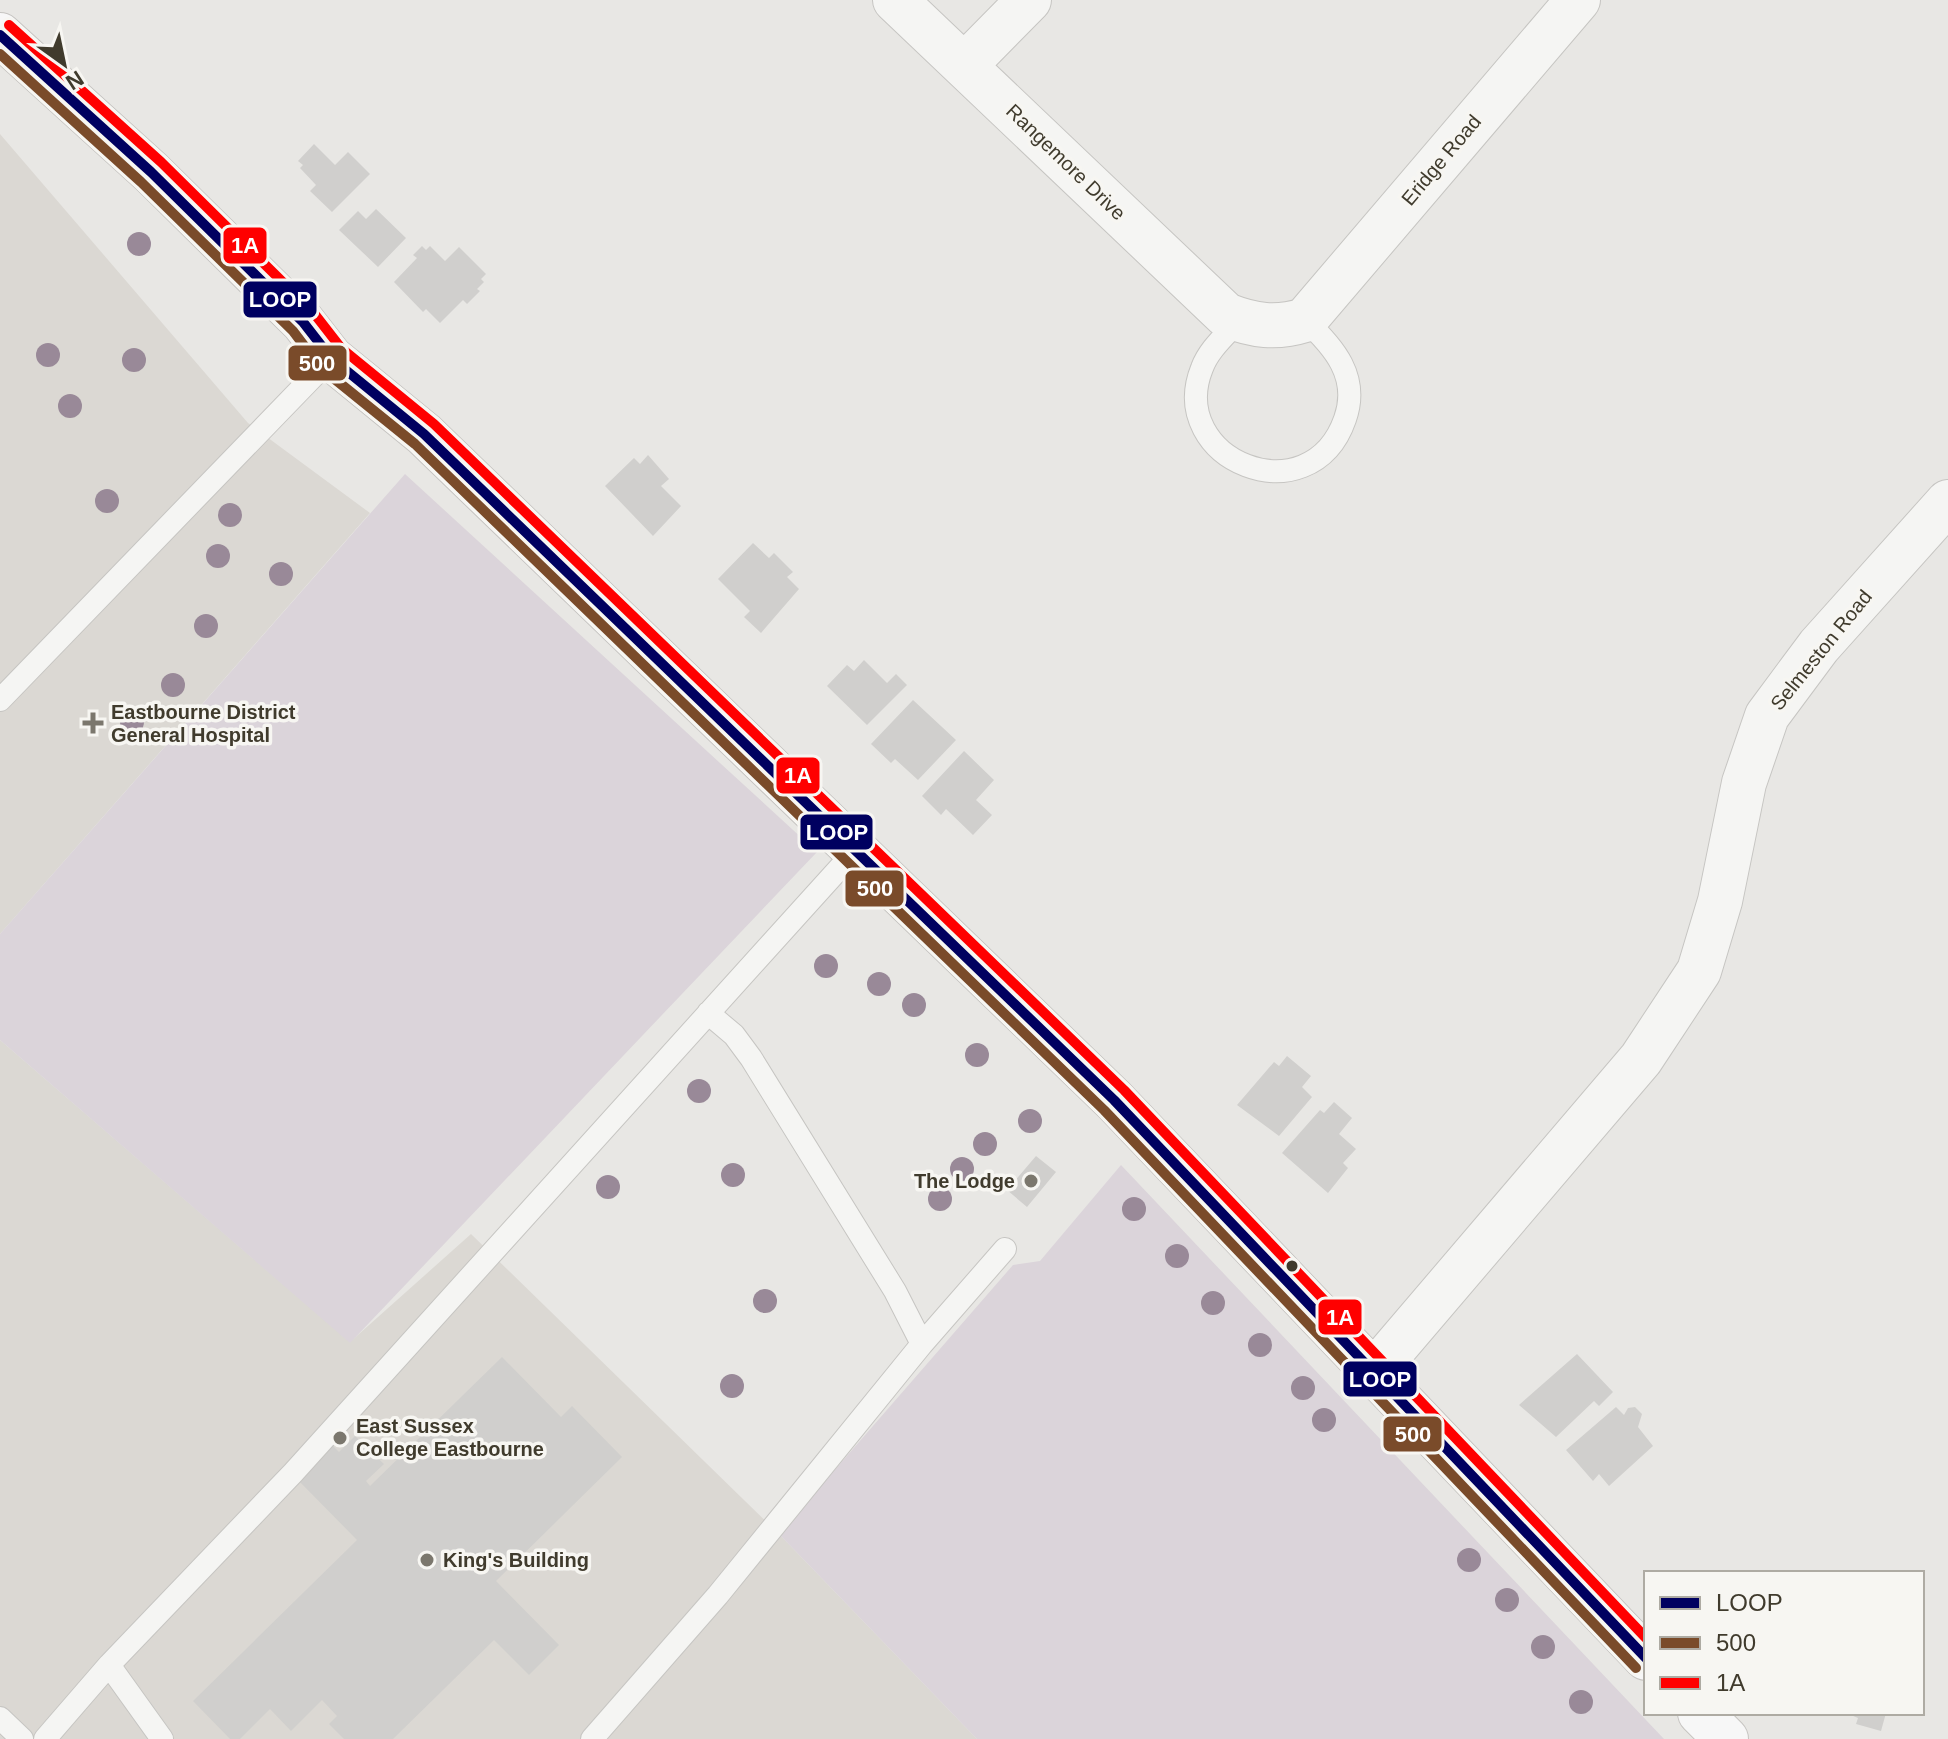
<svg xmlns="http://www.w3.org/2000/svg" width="1948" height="1739" font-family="Arial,sans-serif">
<rect width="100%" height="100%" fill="#e8e7e4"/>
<path fill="#dbd8d3" d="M0 134 248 423 370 513 0 934Z
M0 1040 350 1342 471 1234 779 1534 977 1739H0Z"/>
<path fill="#dbd4da" d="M405 474 817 852 350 1343 0 1040V934Z
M1121 1165 1664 1739H977L779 1534 1013 1265 1040 1261Z"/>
<path fill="#d0cfcd" d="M314 144 335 165 348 152 370 174 332 212 310 191 316 185 300 168 303 165 298 161Z
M376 209 406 238 378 267 339 230 358 211 366 219Z
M422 246 426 250 430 246 445 261 459 247 486 274 481 279 484 282 477 289 480 291 467 304 463 300 440 323 426 309 423 312 394 282 417 258 413 255Z
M648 455 669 479 661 486 681 506 653 536 605 486 634 458 640 464Z
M753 543 769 558 774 553 793 572 787 577 799 589 761 633 744 617 750 611 718 579Z
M864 660 887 683 896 674 907 685 867 725 827 686 847 665 854 671Z
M913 700 956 740 918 780 895 759 891 763 871 744Z
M964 751 994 780 976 800 992 815 973 835 946 809 941 815 922 796Z
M1287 1056 1311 1076 1302 1087 1312 1097 1279 1136 1237 1105 1274 1062 1279 1066Z
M1334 1102 1352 1118 1339 1134 1356 1149 1343 1163 1348 1168 1328 1193 1282 1153 1320 1110 1324 1113Z
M1036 1156 1056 1172 1027 1207 1007 1190Z
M1577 1354 1613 1392 1599 1406 1594 1401 1556 1437 1519 1405Z
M502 1357 561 1417 572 1406 622 1457 496 1581 559 1645 529 1675 494 1640 393 1739H344L329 1724 337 1716 322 1700 291 1731 270 1709 240 1739H230L193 1701 357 1540 296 1478 331 1444 339 1452 355 1436 384 1464 366 1481 370 1486Z
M1616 1407 1624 1415 1628 1408 1635 1407 1642 1414 1638 1427 1653 1446 1609 1486 1599 1474 1593 1481 1566 1450Z
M1846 1713H1886L1881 1731 1856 1724 1858 1718Z"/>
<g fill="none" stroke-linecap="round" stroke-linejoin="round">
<g stroke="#c6c5c2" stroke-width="24">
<path id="service" d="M1239 320C1226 335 1209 349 1202 368 1165 460 1310 519 1345 419 1360 377 1334 347 1305 320
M0 700 331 358
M922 1344 1005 1249
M0 1718 22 1739
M45 1739 109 1665
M162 1739 109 1665 293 1473 855 851
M592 1739 718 1595 922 1344 895 1291 751 1058 734 1035 708 1013"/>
</g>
<g stroke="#c6c5c2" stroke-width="46">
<path id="minor" d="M895 0 1226 315C1254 326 1276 329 1305 320L1578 0
M965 65 1029 0
M1374 1372 1641 1059 1699 971 1720 901 1744 783 1767 716 1819 646 1948 502"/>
</g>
<g stroke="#c6c4c1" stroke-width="46">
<path id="primary" d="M0 35 151 172 303 322 331 358 424 434 1114 1100 1646 1658
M1700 1713 1726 1739"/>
</g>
<use href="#service" stroke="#f5f5f3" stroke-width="22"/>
<use href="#minor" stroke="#f5f5f3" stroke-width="44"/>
<use href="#primary" stroke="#f7f7f7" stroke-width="44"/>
<g stroke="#f7f6f2" stroke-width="16">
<path id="bus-1" d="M0 35 151 172 303 322 331 358 424 434 1114 1100 1646 1658"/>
</g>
<g stroke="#f7f6f2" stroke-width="16">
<path id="bus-2" d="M0 54 141 182 293 331 321 368 415 444 1104 1110 1636 1668"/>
</g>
<g stroke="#f7f6f2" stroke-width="16">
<path id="bus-3" d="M9 25 161 162 313 312 341 348 434 424 1124 1090 1646 1638"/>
</g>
<use href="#bus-1" stroke="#000060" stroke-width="10"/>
<use href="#bus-2" stroke="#7a4b2a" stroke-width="10"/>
<use href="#bus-3" stroke="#f00" stroke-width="10"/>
</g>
<g fill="#998998">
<circle cx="139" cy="244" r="12"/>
<circle cx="48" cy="355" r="12"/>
<circle cx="134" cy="360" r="12"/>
<circle cx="70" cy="406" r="12"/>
<circle cx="107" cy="501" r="12"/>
<circle cx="230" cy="515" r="12"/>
<circle cx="218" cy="556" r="12"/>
<circle cx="281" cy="574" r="12"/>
<circle cx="206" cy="626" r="12"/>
<circle cx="173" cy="685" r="12"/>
<circle cx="132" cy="722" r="12"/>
<circle cx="826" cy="966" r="12"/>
<circle cx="879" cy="984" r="12"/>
<circle cx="914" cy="1005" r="12"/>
<circle cx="977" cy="1055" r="12"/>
<circle cx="699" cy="1091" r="12"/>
<circle cx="1030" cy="1121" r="12"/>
<circle cx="985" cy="1144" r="12"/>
<circle cx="962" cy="1169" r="12"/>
<circle cx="733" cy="1175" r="12"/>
<circle cx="608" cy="1187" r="12"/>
<circle cx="940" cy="1199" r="12"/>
<circle cx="1134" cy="1209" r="12"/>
<circle cx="1177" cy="1256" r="12"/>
<circle cx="765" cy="1301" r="12"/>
<circle cx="1213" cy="1303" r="12"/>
<circle cx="1260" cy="1345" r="12"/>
<circle cx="732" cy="1386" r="12"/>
<circle cx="1303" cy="1388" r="12"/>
<circle cx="1324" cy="1420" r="12"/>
<circle cx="1469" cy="1560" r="12"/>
<circle cx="1507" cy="1600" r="12"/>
<circle cx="1543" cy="1647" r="12"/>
<circle cx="1581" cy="1702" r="12"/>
</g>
<g fill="#7b776d" stroke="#f7f6f2" stroke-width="3">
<path d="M89 711h8v8h8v8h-8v8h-8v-8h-8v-8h8z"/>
<circle cx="1031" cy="1181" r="8"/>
<circle cx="340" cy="1438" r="8"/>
<circle cx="427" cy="1560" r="8"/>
</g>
<circle fill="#403b2d" stroke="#f7f6f2" stroke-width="3" cx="1292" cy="1266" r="7"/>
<g text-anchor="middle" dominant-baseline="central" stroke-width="7" stroke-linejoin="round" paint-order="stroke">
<g font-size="20" fill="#403b2d" stroke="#f7f6f2">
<text transform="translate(1441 160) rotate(-50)">Eridge Road</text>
<text transform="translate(1066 162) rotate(44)">Rangemore Drive</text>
<text transform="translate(1821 650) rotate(-51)">Selmeston Road</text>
</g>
<g font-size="20" font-weight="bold" fill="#403b2d" stroke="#f7f6f2" text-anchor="start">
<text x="111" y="712">Eastbourne District<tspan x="111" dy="23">General Hospital</tspan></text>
<text x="1015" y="1181" text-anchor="end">The Lodge</text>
<text x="356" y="1426">East Sussex<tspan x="356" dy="23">College Eastbourne</tspan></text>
<text x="443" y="1560">King's Building</text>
</g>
</g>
<g stroke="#f7f6f2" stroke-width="3">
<rect x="222" y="226" width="46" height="39" rx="8" fill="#f00"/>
<rect x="242" y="280" width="76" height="39" rx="8" fill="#000060"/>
<rect x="287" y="344" width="61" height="38" rx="8" fill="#7a4b2a"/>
<rect x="775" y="756" width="46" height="39" rx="8" fill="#f00"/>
<rect x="799" y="813" width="75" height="38" rx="8" fill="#000060"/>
<rect x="844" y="869" width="61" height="39" rx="8" fill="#7a4b2a"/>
<rect x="1317" y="1298" width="46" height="38" rx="8" fill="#f00"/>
<rect x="1342" y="1360" width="76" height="38" rx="8" fill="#000060"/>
<rect x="1382" y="1415" width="61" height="38" rx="8" fill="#7a4b2a"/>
</g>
<g font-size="22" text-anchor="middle" font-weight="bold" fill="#fff">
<text x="245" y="253">1A</text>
<text x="280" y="307">LOOP</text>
<text x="317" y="371">500</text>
<text x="798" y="783">1A</text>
<text x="837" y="840">LOOP</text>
<text x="875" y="896">500</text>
<text x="1340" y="1325">1A</text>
<text x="1380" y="1387">LOOP</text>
<text x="1413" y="1442">500</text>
</g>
<rect x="1644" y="1571" width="280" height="144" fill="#f7f6f2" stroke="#aeaba3" stroke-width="2"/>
<rect x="1660" y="1597" width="40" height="12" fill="#000060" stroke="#aeaba3" stroke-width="2"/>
<text x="1716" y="1611" font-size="24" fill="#403b2d">LOOP</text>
<rect x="1660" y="1637" width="40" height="12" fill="#7a4b2a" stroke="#aeaba3" stroke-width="2"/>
<text x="1716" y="1651" font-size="24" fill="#403b2d">500</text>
<rect x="1660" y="1677" width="40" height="12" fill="#ff0000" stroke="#aeaba3" stroke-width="2"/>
<text x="1716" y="1691" font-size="24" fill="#403b2d">1A</text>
<g transform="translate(64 64) rotate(147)" stroke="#f7f6f2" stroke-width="6" paint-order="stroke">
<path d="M0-6L14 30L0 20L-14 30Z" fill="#403b2d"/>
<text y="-12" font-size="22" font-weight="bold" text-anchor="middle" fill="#403b2d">N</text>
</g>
</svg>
